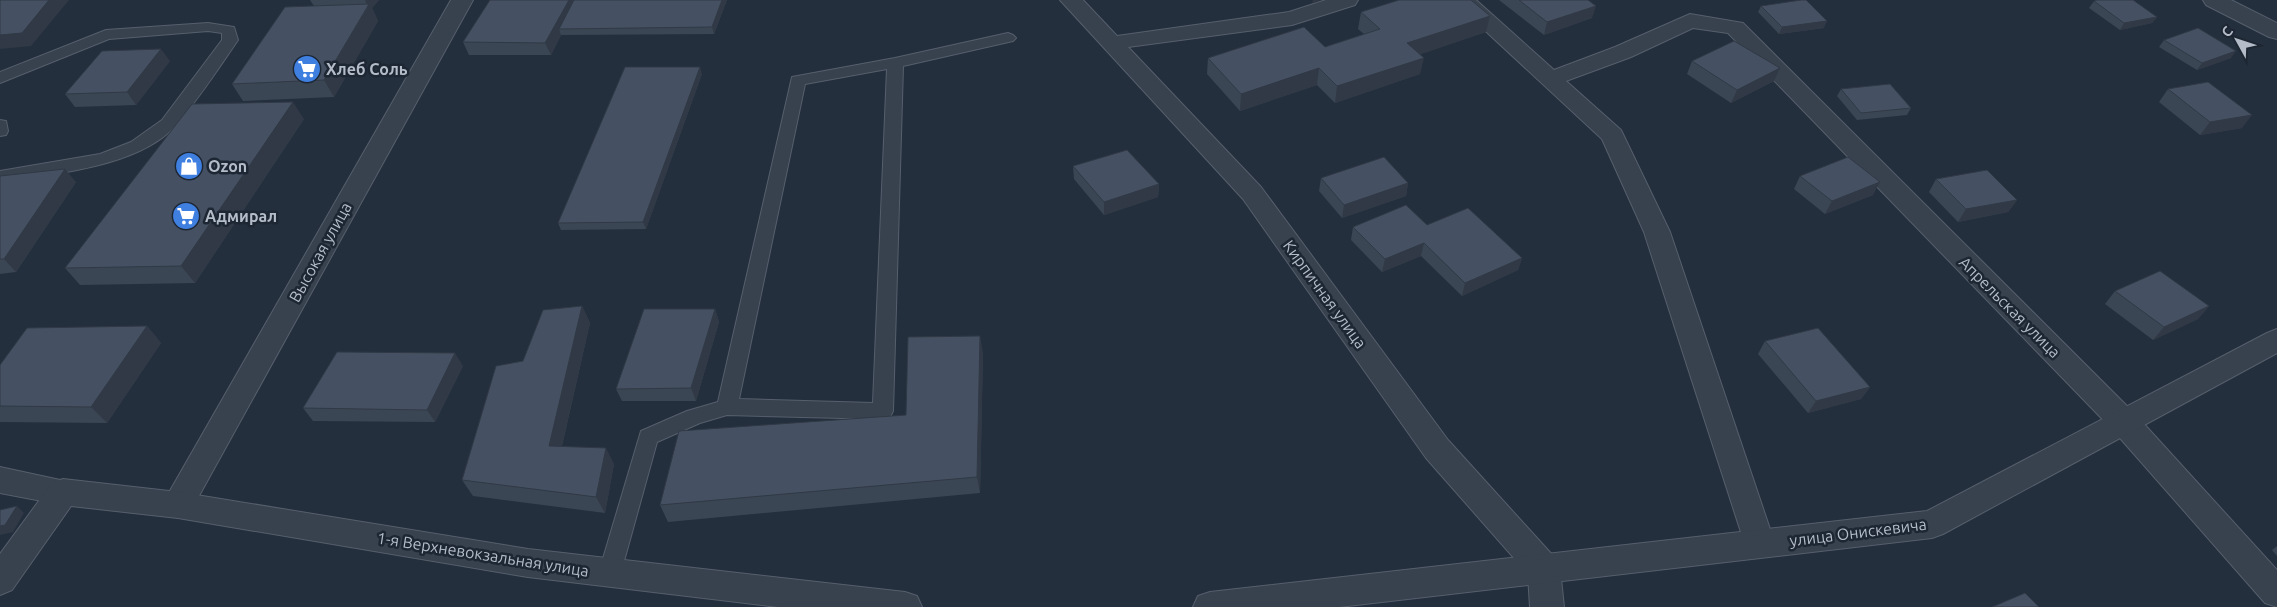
<svg xmlns="http://www.w3.org/2000/svg" width="2277" height="607" font-family="Ubuntu,sans-serif">
<rect width="100%" height="100%" fill="#242f3e"/>
<g fill="none" stroke-linecap="round" stroke-linejoin="round">
<g stroke="#565f6c" stroke-width="2">
<path id="service" d="M208 23 234 27 238 40C218 69 198 100 175 126 139 167 51 174 0 183V171L100 154 131 142 162 120 222 40V33L208 31 109 39 0 83V72L106 30Z
M1008 33 1013 35 1016 38 1013 41 903 66 893 411 890 417 883 419 727 415 700 423 657 442 621 572 618 579 610 582 602 579 599 572 641 431 687 411 718 402 792 77 895 58ZM887 69 873 403 739 399 805 84Z
M0 120 6 121 8 131 6 135 0 136Z"/>
</g>
<g stroke="#565f6c" stroke-width="2">
<path id="minor" d="M451 0H473L189 514 178 518 167 514 162 505 167 496Z
M1060 0H1083L1117 36 1289 12 1326 0H1358L1355 5 1292 25 1128 47 1261 187 1448 440 1556 559 1560 569 1564 607H1530L1528 574 1426 458 1243 199Z
M1452 0H1476L1554 70 1615 47 1690 14 1743 23 2134 413 2277 570V607L2265 603 2112 429 1728 33 1693 28 1631 57 1566 81 1621 130 1670 232 1775 544 1770 554 1759 558 1748 554 1644 232 1602 139Z
M0 467 74 483 79 492 74 501 63 505 0 493Z"/>
</g>
<g stroke="#565f6c" stroke-width="2">
<path id="tertiary" d="M2203 0H2231L2277 23V39L2269 37 2206 5Z
M2277 329V353L1943 534 1932 538 1339 607H1193L1198 596 1210 592 1927 511 2267 333Z
M63 479 178 492 528 549 905 592 917 596 922 607H778L528 577 178 518 71 506 12 590 0 595V554L52 483Z"/>
</g>
<use href="#service" fill="#38414e" fill-rule="evenodd"/>
<use href="#minor" fill="#38414e" fill-rule="evenodd"/>
<use href="#tertiary" fill="#38414e" fill-rule="evenodd"/>
</g>
<path fill="#3b4654" d="M310 0H379L372 8 378 21 334 97 243 101 232 84 314 6Z
M490 0H727L714 34 561 35 551 55H469L463 42Z
M1499 0H1588L1592 18 1544 35Z
M2094 1 2157 17 2152 23 2120 30 2089 8Z
M1761 6 1824 28 1779 34 1758 12Z
M1361 12 1490 16 1486 32 1420 54V74L1335 103 1317 85 1240 111 1207 74 1208 58 1325 47 1364 34 1358 29Z
M2164 40 2231 58 2197 70 2159 47Z
M170 61 136 105 75 107 65 94Z
M1692 61 1780 68 1774 81 1731 103 1687 74Z
M702 74 646 229 561 230 558 223Z
M1841 89 1911 108 1907 115 1857 120 1837 96Z
M2168 89 2242 128 2200 135 2159 102Z
M304 119 195 283 80 285 65 268Z
M1073 166 1159 184 1158 197 1104 215 1074 179Z
M0 176 76 182 16 272 0 274Z
M1800 176 1873 195 1825 214 1794 189Z
M1321 178 1408 183 1406 196 1342 218 1319 191Z
M1936 179 2017 200 2008 212 1958 222 1929 192Z
M1427 225 1522 258 1518 270 1462 296 1421 256 1382 272 1351 240 1353 227Z
M2115 291 2209 306 2198 319 2153 340 2105 304Z
M582 306 590 323 562 446 614 464 605 513 473 496 462 480 523 361Z
M715 309 719 322 696 401H622L616 389Z
M147 326 161 343 107 423 0 422V365Z
M1765 341 1870 387 1861 399 1808 413 1758 354Z
M983 353 980 493 668 522 660 505 906 415Z
M463 366 435 422 313 421 303 408Z
M2277 546V556L2272 550Z"/>
<path fill="#303945" d="M49 0H69L31 46 0 49V35Z
M365 0H379L372 8 378 21 334 97 324 80 368 7Z
M569 0H580L559 29 561 35 551 55 545 43Z
M722 0H727L714 34 712 27Z
M1313 0H1321L1312 3Z
M1596 6 1592 18 1544 35 1547 22Z
M1490 16 1486 32 1404 60 1407 43Z
M2157 17 2152 23 2120 30 2124 23Z
M1827 21 1824 28 1779 34 1782 27Z
M161 49 170 61 136 105 127 92Z
M2236 51 2231 58 2197 70 2202 63Z
M1424 58 1420 74 1335 103 1337 86Z
M700 67 702 74 646 229 643 222Z
M1319 68 1317 85 1240 111 1241 94Z
M1780 68 1774 81 1731 103 1737 90Z
M293 102 304 119 195 283 181 266Z
M2252 115 2242 128 2200 135 2210 122Z
M65 169 76 182 16 272 4 259Z
M1880 182 1873 195 1825 214 1832 201Z
M1408 183 1406 196 1342 218 1344 205Z
M1159 184 1158 197 1104 215V202Z
M2017 200 2008 212 1958 222 1966 209Z
M1424 243 1421 256 1382 272 1385 259Z
M1522 258 1518 270 1462 296 1465 283Z
M582 306 590 323 558 462 549 446Z
M2209 306 2198 319 2153 340 2164 327Z
M715 309 719 322 696 401 691 388Z
M147 326 161 343 107 423 91 407Z
M980 336 983 353 980 493 977 477Z
M455 353 463 366 435 422 427 410Z
M1870 387 1861 399 1808 413 1816 401Z
M606 448 614 464 605 513 596 497Z
M17 506 24 513 13 532 0 535V526Z"/>
<path fill="#455162" stroke="#303945" d="M0 0H49L22 33 0 35Z
M490 0H569L545 43 463 42Z
M574 0H722L712 27 559 29Z
M1399 0H1471L1490 16 1407 43 1424 58 1337 86 1319 68 1241 94 1208 58 1304 27 1325 47 1380 29 1361 12Z
M1519 0H1588L1596 6 1547 22Z
M1801 0H1806L1827 21 1782 27 1761 6Z
M2097 0H2133L2157 17 2124 23 2094 1Z
M369 4 324 80 232 84 285 7Z
M2198 28 2236 51 2202 63 2164 40Z
M1734 41 1780 68 1737 90 1692 61Z
M161 49 127 92 65 94 102 51Z
M625 67H700L643 222 558 223Z
M2208 82 2252 115 2210 122 2168 89Z
M1890 84 1911 108 1861 113 1841 89Z
M293 102 181 266 65 268 192 104Z
M1127 150 1159 184 1104 202 1073 166Z
M1384 157 1408 183 1344 205 1321 178Z
M1848 157 1880 182 1832 201 1800 176Z
M65 169 4 259H0V176Z
M1987 170 2017 200 1966 209 1936 179Z
M1406 205 1427 225 1468 208 1522 258 1465 283 1424 243 1385 259 1353 227Z
M2160 271 2209 306 2164 327 2115 291Z
M582 306 549 446 606 448 596 497 462 480 496 366 523 361 543 310Z
M644 309H715L691 388 616 389Z
M147 326 91 407 0 406V365L27 328Z
M1818 328 1870 387 1816 401 1765 341Z
M980 336 977 477 660 505 679 431 906 415 908 337Z
M337 352 455 353 427 410 303 408Z
M17 506 5 525 0 526V510Z
M2025 593 2039 607H1992Z"/>
<defs>
<g id="supermarket-disc" transform="scale(1.4375)"><circle r="9.5" fill="#3f7fe0" stroke="#1d2633"/><path d="M-6-5.5h2.5l.6 2H6L4.5 2H-2.5L-4.4-4H-6ZM-1.5 3.2a1.3 1.3 0 1 0 .1 0ZM3 3.2a1.3 1.3 0 1 0 .1 0Z" fill="#fff"/></g>
<g id="shop-disc" transform="scale(1.4375)"><circle r="9.5" fill="#3f7fe0" stroke="#1d2633"/><path d="M-5-2.5h2.3a2.7 3.5 0 0 1 5.4 0H5L5.5 6h-11ZM-1.5-2.5h3a1.5 2.3 0 0 0-3 0Z" fill="#fff"/></g>
</defs>
<g fill-rule="evenodd">
<use href="#supermarket-disc" x="307" y="69"/>
<use href="#shop-disc" x="189" y="166"/>
<use href="#supermarket-disc" x="186" y="216"/>
</g>
<g text-anchor="middle" dominant-baseline="central" stroke-width="5" stroke-linejoin="round" paint-order="stroke">
<g font-size="16" font-weight="bold" fill="#b4bcc9" stroke="#1d2633" text-anchor="start">
<text x="326" y="69">Хлеб Соль</text>
<text x="208" y="166">Ozon</text>
<text x="205" y="216">Адмирал</text>
</g>
<g font-size="16" fill="#b4bcc9" stroke="#1d2633">
<text transform="translate(320 252) rotate(-61)">Высокая улица</text>
<text transform="translate(1325 294) rotate(54)">Кирпичная улица</text>
<text transform="translate(2010 307) rotate(45)">Апрельская улица</text>
<text transform="translate(1858 532) rotate(-7)">улица Онискевича</text>
<text transform="translate(483 554) rotate(9)">1-я Верхневокзальная улица</text>
</g>
</g>
<g transform="translate(2237 40) rotate(310)" stroke="#1d2633" stroke-width="4" paint-order="stroke">
<path d="M0-4L9 19L0 12L-9 19Z" fill="#b4bcc9"/>
<text y="-8" font-size="14" font-weight="bold" text-anchor="middle" fill="#b4bcc9">С</text>
</g>
</svg>
